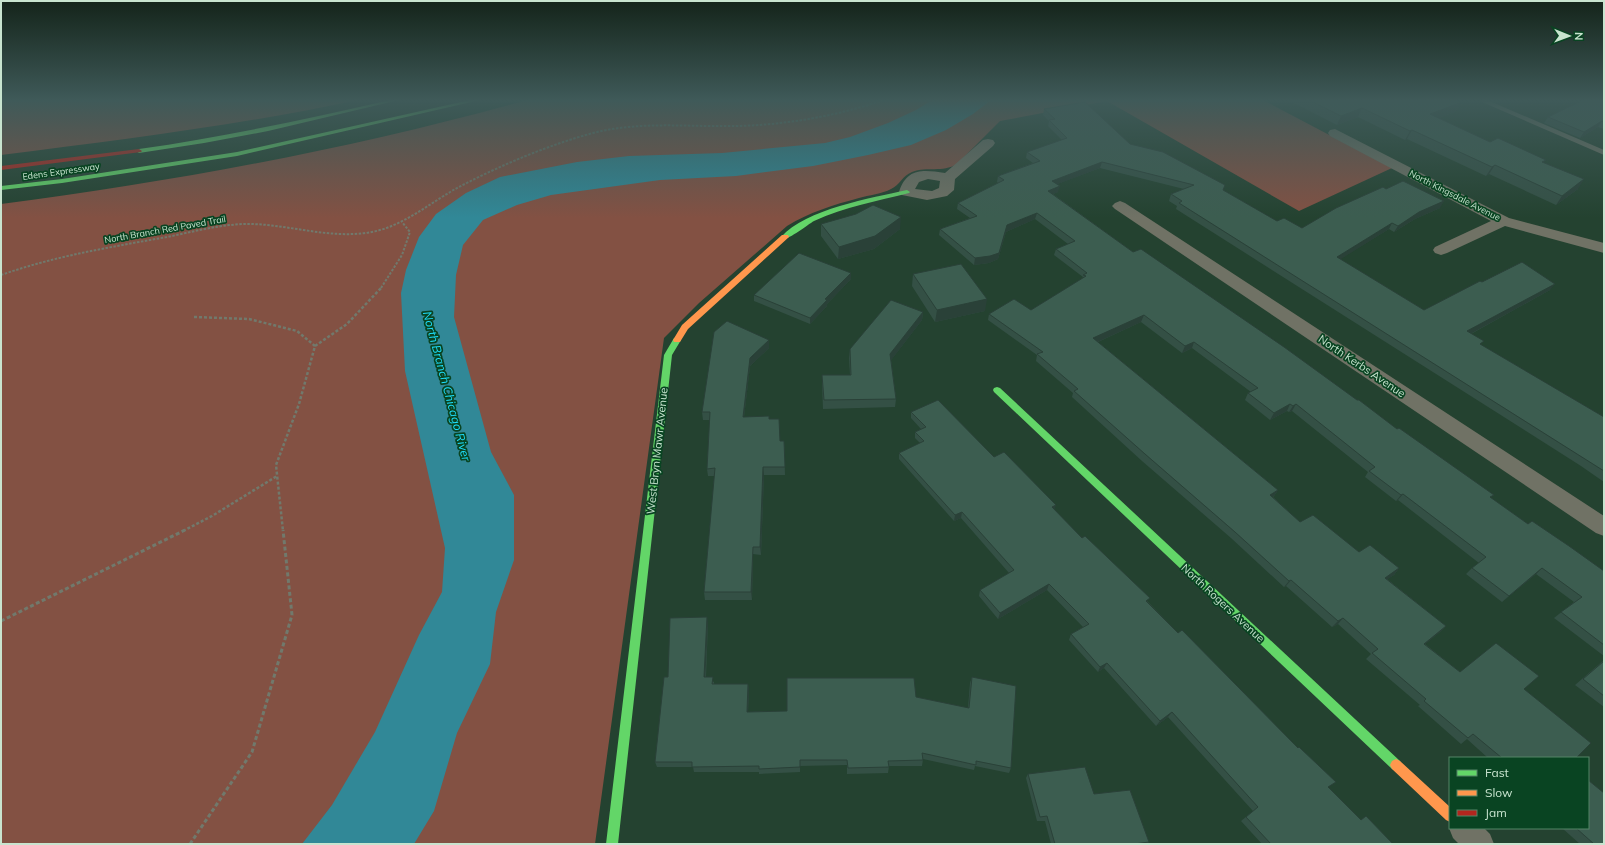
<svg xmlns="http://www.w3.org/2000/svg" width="1605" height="845" font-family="Mulish,sans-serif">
<rect width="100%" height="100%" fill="#244230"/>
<path fill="#835143" d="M1 100H358C240 125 121 140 1 155Z
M527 100H1263L1392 168 1299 211 1107 101 1000 121 957 164C942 173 927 166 912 172 902 176 900 185 891 189 882 194 869 195 859 198 833 205 810 212 787 226L699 303 664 338 595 844H1V204C178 181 355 148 527 100Z"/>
<path fill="#318897" d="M932 100H991L973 114 946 130 911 145 868 155 813 166 736 176 660 180 551 195 517 205 483 220 463 245 456 275 454 317 491 452 514 495V560L496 612 490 664 457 733 434 811 414 844H302L332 805 375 732 419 635 442 592 445 548 405 371 401 293 406 270 419 237 436 214 466 193 500 177 577 162 629 156 722 153 825 143 850 137 888 123 916 110Z"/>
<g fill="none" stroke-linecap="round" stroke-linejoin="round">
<path stroke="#71796c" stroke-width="2" stroke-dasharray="2.5 1.5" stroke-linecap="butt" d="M1 275C55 256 111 247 167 237 192 232 217 225 244 224 286 223 329 240 372 232 403 226 430 203 457 188 499 166 548 145 593 133 639 121 688 127 735 126 786 125 836 116 884 100
M381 288 402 255 410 232 402 222"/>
<path stroke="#71796c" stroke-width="2.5" stroke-dasharray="3 2" stroke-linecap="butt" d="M194 317 249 319 297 331 315 346 299 404 276 465 283 531
M315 346 347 324 382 287
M183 531 212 516 277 476"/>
<path stroke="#71796c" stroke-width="3" stroke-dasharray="4 2.5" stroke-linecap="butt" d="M1 621 185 530
M190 844 252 752 292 615 283 530"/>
<path fill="#707265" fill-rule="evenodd" d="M1482 100H1487L1604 150V155L1482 102Z"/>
<path fill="#707265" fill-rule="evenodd" d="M1335 129 1509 218 1604 243V253L1505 226 1447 253 1441 255 1435 253 1433 250 1435 247 1491 221 1330 136 1328 133 1330 130Z
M988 139 993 140 995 143 993 146 955 179 954 190 947 196 927 200 902 195 899 192C907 167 924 170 945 173L983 140ZM928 179 940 181 939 188 932 191 915 189 919 182Z
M1120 201 1125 203 1604 516V536L1596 533 1115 209 1112 206 1115 203Z
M1450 825V828H1484L1490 834 1494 844H1459L1453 838 1449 828Z"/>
<path fill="#63d668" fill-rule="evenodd" d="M390 100H399L268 131 204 143 139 153 136 151 139 149C224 137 307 119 390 100Z
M470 100H480L237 156 62 183 1 190V186L62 179 237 152Z
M907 190 910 192 909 193C877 201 845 207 814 221 807 225 789 240 782 239L781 237C806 209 871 198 907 190Z
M677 337 681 340 672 355 618 844H606L664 355 674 338Z
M997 387 1000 388 1400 761 1402 765 1400 769 1396 771 1392 769 994 392 993 390 994 388Z"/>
<path fill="#ff974d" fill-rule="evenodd" d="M782 235H788L789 237 688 329 680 342H674L673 340 682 325Z
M1396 759 1400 761 1450 807V822L1446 820 1392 769 1390 765 1392 761Z"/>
<path fill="#b3261e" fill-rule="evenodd" d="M139 149 142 151 141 152 1 170V166Z"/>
</g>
<path fill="#345045" d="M1288 100H1457L1460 103 1455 112 1439 118 1490 142 1544 163 1578 189 1556 205 1489 174 1486 176 1407 139 1405 140 1358 117 1337 125Z
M1604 100V129L1598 127 1580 138 1544 123 1548 117Z
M1044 109 1130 144 1223 190 1277 221 1302 228 1386 189 1440 208 1415 219 1394 232 1389 229 1340 259 1424 310 1482 282 1550 290 1471 334 1481 345 1604 417V482L1581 466 1176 209 1177 206 1169 201 1171 194 1184 189 1100 168 1057 184 1058 192 1053 194 1133 252 1491 498 1528 524 1604 571V656L1554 618 1574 602 1536 574 1502 602 1466 574 1472 568 1479 563 1398 500 1396 501 1365 477 1368 472 1292 411 1289 412 1287 411 1270 420 1245 400 1248 393 1251 392 1192 348 1182 353 1141 322 1098 342 1278 490 1274 496 1273 497 1300 522 1359 552 1399 568 1394 575 1387 579 1446 626 1440 632 1425 644 1460 672 1524 689 1576 758H1488L1467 739 1461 744 1418 706 1420 705 1366 659 1371 654 1338 624 1332 627 1286 586 1284 587 1231 538 1142 461 1072 397 1073 393 1036 361 1037 355 988 320 989 314 1031 310 1082 279 1083 277 1054 255 1056 249 1068 244 1035 219 1006 232 998 259 989 263 974 265 939 235 940 229 970 218 957 209 958 203 998 183 997 182 998 176 1033 163 1026 158 1027 152 1062 140 1048 126 1049 121 1043 115Z
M821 224 900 229 874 249 838 259 821 236Z
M913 274 985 311 935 322 912 286Z
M851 279 827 304V306L810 324 754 301V295Z
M923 312 922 320 891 360 896 399 895 407 823 409 822 384V375H850L849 358 850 349Z
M769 340V348L750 366 744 417 769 419 780 441H784L785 475H764L761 555 753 554 752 600H705L704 592 715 476H708L707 469 710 420H703L702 412Z
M911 412 994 457 1054 510 1148 602 1329 788 1361 820 1393 844H1262L1241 821 1253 811 1168 717 1156 726 1104 668 1098 672 1069 640 1071 634 1083 627 1047 590 998 619 979 596 980 590 1009 573 961 518 954 521 899 459V453L920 443 915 438V432L921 429 911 418Z
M708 623 706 677 714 682V684H748L749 690 748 712 787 711 916 697 968 708 970 683 972 677 1011 768 1009 773 975 766 974 770 923 759 922 766H889L888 773 847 774V765L800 766V772L759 774V772H694L693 767H657L655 762 668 677Z
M1604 660V707L1575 685Z
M1028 774 1094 794 1149 842 1147 844H1051L1045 821H1037L1026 778Z
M1562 828H1588L1604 844H1580Z"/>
<path fill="#2a4138" d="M1460 103 1455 112 1425 123 1430 114Z
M1362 108 1358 117 1337 125 1341 116Z
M1602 121 1598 127 1580 138 1584 132Z
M1412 130 1407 139 1405 140 1410 131Z
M1102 162 1100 168 1050 187 1052 181Z
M1495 165 1489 174 1486 176 1492 167Z
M1584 179 1578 189 1556 205 1562 196Z
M1060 186 1058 192 1046 197 1048 191Z
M1444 201 1440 208 1415 219 1394 232 1398 226 1419 212Z
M1037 213 1035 219 1006 232 998 259 989 263 974 265 975 258 1007 225Z
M901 217 900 229 874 249 838 259 839 247Z
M1392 223 1389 229 1333 264 1337 257Z
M851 273V279L827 304V306L810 324V318L825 299Z
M1555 284 1550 290 1463 338 1467 331Z
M987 299 985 311 935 322 937 310Z
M923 312 922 320 889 363 890 354Z
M1144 315 1141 322 1091 345 1093 338Z
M769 340V348L750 366 743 425V417L750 358Z
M1194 342 1192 348 1182 353 1185 346Z
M1290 404 1287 411 1270 420 1274 413Z
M1296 404 1292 411 1289 412 1293 406Z
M763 467 764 475 761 555 760 547Z
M1278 490 1274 496 1266 501 1270 495Z
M1403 494 1398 500 1396 501 1401 495Z
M1056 505 1054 511 1052 507Z
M962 512 961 518 954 521 955 515Z
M753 547V554L752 600 751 592Z
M1399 568 1394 575 1380 584 1385 578Z
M1542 568 1536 574 1502 602 1509 596Z
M1291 580 1286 586 1284 587 1289 581Z
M1049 584 1047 590 998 619 1000 613Z
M707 617 708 623 705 682 704 677Z
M1343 618 1338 624 1332 627 1338 621Z
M1446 626 1440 632 1418 650 1424 644Z
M1107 663 1104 668 1098 672 1100 667Z
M748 684 749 690 748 717 747 712Z
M1172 712 1168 717 1156 726 1160 721Z"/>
<path fill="#3c5d50" stroke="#2a4138" d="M1309 100H1457L1460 103 1430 114 1490 142 1498 138 1546 160 1542 162 1584 179 1562 196 1495 165 1492 167 1412 130 1410 131 1362 108 1341 116Z
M1583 100H1604V122L1602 121 1584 132 1548 117Z
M1085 102 1130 144 1163 152 1225 185 1223 190 1277 221 1284 218 1302 228 1336 208 1383 187 1386 189 1403 181 1444 201 1419 212 1398 226 1392 223 1337 257 1424 310 1480 281 1482 282 1522 262 1555 284 1467 331 1484 341 1480 344 1604 417V471L1179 203 1182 201 1171 194 1194 185 1102 162 1052 181 1060 186 1048 191 1133 252 1141 249 1284 347 1357 400H1359L1397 429 1399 428 1494 495 1490 497 1528 524 1532 521 1569 546 1604 571V645L1561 612 1582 597 1542 568 1509 596 1472 568 1486 557 1403 494 1401 495 1369 471 1375 467 1296 404 1293 406 1290 404 1274 413 1248 393 1258 388 1194 342 1185 346 1144 315 1093 338 1278 490 1270 495 1300 522 1313 515 1359 552 1370 545 1399 568 1385 578 1446 626 1424 644 1460 672 1496 643 1539 676 1524 689 1591 743 1576 758H1502L1473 734 1468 738 1424 701 1426 699 1372 653 1378 649 1343 618 1338 621 1291 580 1289 581 1235 532 1145 454 1074 391 1078 389 1037 354 1043 352 989 314 1014 299 1031 310 1086 276 1083 275 1087 273 1056 249 1075 241 1037 213 1007 225 999 253 990 256 975 258 940 229 977 216 958 203 1004 180 998 176 1040 161 1027 152 1067 138 1049 120 1055 119 1044 109Z
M873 205 901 217 875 236 839 247 821 224 856 214Z
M799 253 851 273 825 299 827 300 810 318 754 295Z
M961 264 987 299 937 310 913 274Z
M891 300 923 312 890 354 896 399 824 400 822 375H851L850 349Z
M727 321 769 340 750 358 743 417 769 416V419H779L780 441H784L785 467H763L760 547H753L751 592H704L715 468 707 469 710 412H702L714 332Z
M938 400 994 457 1004 452 1056 505 1052 507 1082 538 1085 536 1150 598 1146 601 1178 633 1182 630 1298 748 1299 747 1336 782 1328 787 1361 820 1366 816 1393 844H1271L1246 817 1258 807 1172 712 1160 721 1107 663 1100 667 1071 634 1089 624 1049 584 1000 613 980 590 1014 570 962 512 955 515 899 453 924 441 915 432 926 427 911 412Z
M707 617 704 677H713L712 684H748L747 712 787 711V678H914L916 697 969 708 972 677 1016 686 1011 768 976 761V765L922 753 923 760 888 761 889 767 848 768 847 760H800V767L759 769V766L692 767V762H655L664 677H668L670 618Z
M1604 661V696L1583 679Z
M1085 767 1094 794 1130 790 1149 842 1134 844H1055L1047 816 1040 817 1028 774Z
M1588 780 1604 793V844H1594L1576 828H1588Z"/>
<linearGradient id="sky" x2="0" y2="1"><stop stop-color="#14241a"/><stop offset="0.46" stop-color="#3f5a59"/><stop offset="1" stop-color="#3f5a59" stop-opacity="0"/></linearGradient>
<rect width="1605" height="218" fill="url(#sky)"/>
<g text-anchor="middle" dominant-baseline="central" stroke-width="3.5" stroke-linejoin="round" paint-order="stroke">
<g font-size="9" fill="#c8e4cf" stroke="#094422">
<text transform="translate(61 171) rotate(-8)">Edens Expressway</text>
<text transform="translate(1455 195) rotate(27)">North Kingsdale Avenue</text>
<text transform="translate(165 229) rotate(-10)">North Branch Red Paved Trail</text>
</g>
<g font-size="11" fill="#c8e4cf" stroke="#094422">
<text transform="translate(1362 366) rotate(34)">North Kerbs Avenue</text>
<text transform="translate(657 451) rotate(-84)">West Bryn Mawr Avenue</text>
<text transform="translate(1223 603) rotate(43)">North Rogers Avenue</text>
</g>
<g font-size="12" font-style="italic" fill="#1ddffd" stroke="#094422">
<text transform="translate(447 386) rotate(75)">North Branch Chicago River</text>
</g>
</g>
<rect width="1605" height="845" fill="none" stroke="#c8e4cf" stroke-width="4"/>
<rect x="1449" y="757" width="140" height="72" fill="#094422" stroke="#558467"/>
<rect x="1457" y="770" width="20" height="6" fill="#63d668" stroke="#558467"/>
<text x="1485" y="777" font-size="12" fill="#c8e4cf">Fast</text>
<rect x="1457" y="790" width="20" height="6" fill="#ff974d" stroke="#558467"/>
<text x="1485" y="797" font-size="12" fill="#c8e4cf">Slow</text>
<rect x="1457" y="810" width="20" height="6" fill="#b3261e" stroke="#558467"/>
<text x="1485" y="817" font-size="12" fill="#c8e4cf">Jam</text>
<g transform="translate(1569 36) rotate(91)" stroke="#094422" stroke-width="3" paint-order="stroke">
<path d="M0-3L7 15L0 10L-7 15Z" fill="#c8e4cf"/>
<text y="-6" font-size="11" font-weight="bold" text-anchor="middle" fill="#c8e4cf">N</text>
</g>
</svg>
